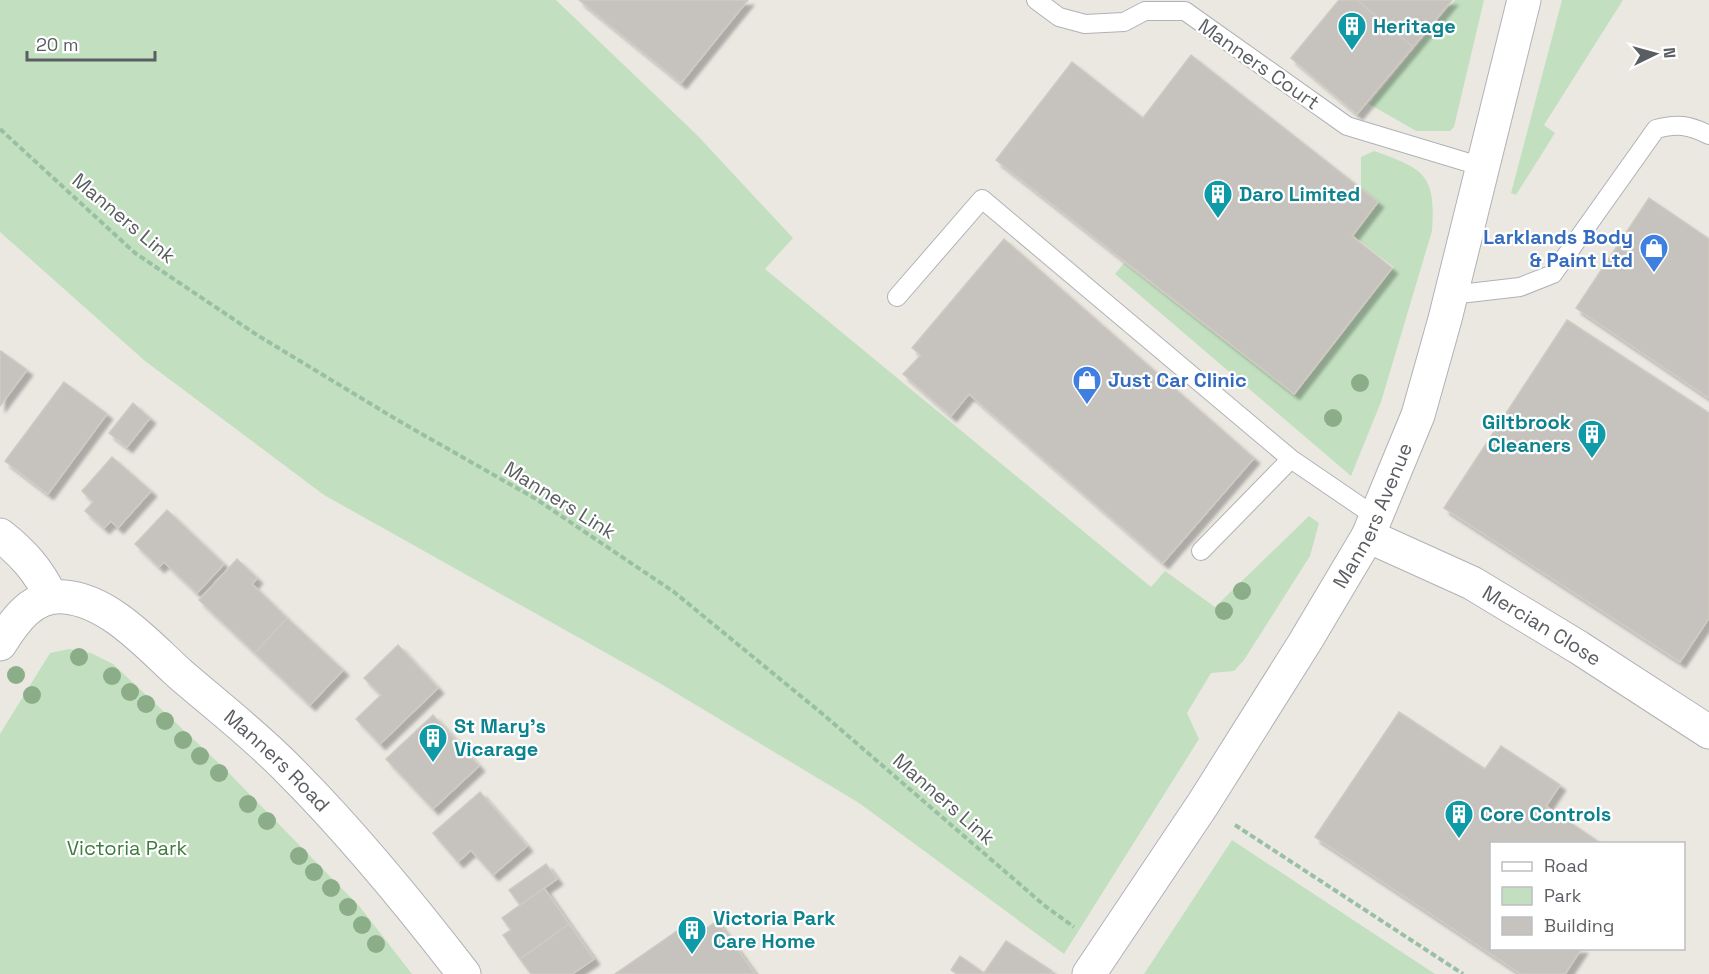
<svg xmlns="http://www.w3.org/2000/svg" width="1709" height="974" font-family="'Space Grotesk',sans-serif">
<defs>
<filter id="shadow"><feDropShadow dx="5.5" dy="5.5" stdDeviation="1.5" flood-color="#0004"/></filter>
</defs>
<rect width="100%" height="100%" fill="#ebe8e2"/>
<path fill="#c2e0c0" d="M0 0H556L697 135 793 238 765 269 1151 587 1165 571 1215 607 1309 516 1319 523 1310 556 1244 660 1234 671 1211 673 1187 713 1199 739 1064 954 859 803 656 681 324 495 145 361 0 232Z
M1455 0H1484L1454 127 1450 131H1416L1369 104Z
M1562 0H1623L1544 125 1555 133 1516 195 1511 193Z
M1374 151C1425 169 1436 175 1432 231L1381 402 1351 476 1115 274 1124 263 1295 395 1394 267 1354 236 1379 202 1361 188V157Z
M69 649 91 653 113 664 223 767 360 907 412 974H0V734L50 653Z
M1232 840 1435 974H1144Z"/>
<path fill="#c6c3be" stroke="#cfcac1" stroke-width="1.5" filter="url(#shadow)" d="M579 0H748L681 83Z
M1339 0H1357L1413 47 1357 114 1291 58Z
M1357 0H1452L1413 47Z
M1191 55 1378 202 1352 236 1392 268 1294 394 996 160 1072 62 1143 118Z
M1649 198 1709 239V398L1576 308Z
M1004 239 1254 458 1163 563 969 394 951 416 903 374 921 355 912 348Z
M1567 320 1709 413V618L1680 662 1444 508Z
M1 351 27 370 0 406V353Z
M64 382 107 414 48 494 5 461Z
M133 403 150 418 127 447 109 433Z
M112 457 151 491 118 528 111 521 104 528 85 511 93 502 82 491Z
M167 510 224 564 197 593 164 562 159 567 135 544Z
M237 559 257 578 252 584 287 618 255 653 199 600Z
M287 618 343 670 310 705 255 653Z
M398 645 438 688 380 744 356 719 381 695 364 678Z
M1399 712 1485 769 1501 746 1560 785 1546 806 1602 844H1492V948H1582L1565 974H1521L1315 837Z
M433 715 479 766 433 809 386 759Z
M480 792 527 846 493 875 471 850 458 862 433 833Z
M546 864 557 879 520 905 509 890Z
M544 888 569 924 520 959 503 935 511 930 502 918Z
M717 921 755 974H615L687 924 696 935Z
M569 924 594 959 572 974H531L520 959Z
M1006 941 1052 971 1050 974H957L951 970 960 956 984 973Z"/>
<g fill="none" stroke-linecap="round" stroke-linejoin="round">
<g stroke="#afb2b6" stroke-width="20">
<path id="service" d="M1036 0 1059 17 1085 24 1124 22 1145 11H1185L1347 126 1483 167
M1451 295 1520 287 1553 274 1656 129C1677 123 1689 125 1709 135
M897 297 982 199 1291 459 1376 517
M1201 551 1291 459"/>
</g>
<g stroke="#afb2b6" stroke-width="35">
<g id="minor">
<path d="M0 535C23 553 39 571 51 597"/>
<path id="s1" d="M1368 536 1472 583 1578 647 1709 732"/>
<path id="s2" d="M0 644C15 620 33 594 65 597 110 601 149 646 180 674 217 706 256 736 289 770 352 833 410 904 464 974"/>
</g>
</g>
<g stroke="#afb2b6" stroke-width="35">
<g id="tertiary">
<path id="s3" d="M1089 974 1203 804 1305 642 1368 536 1418 415 1445 319 1524 0"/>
</g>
</g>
<path stroke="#9ac0a4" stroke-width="4" stroke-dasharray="6 3" stroke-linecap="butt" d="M0 129 135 253 257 335 399 421 536 499 674 592 825 716 1045 906 1074 927
M1235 825 1463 974"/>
<use href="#service" stroke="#fff" stroke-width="18"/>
<use href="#minor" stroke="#fff" stroke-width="33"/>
<use href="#tertiary" stroke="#fff" stroke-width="33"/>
</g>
<g fill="#8bad87">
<circle cx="1360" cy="383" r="9"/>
<circle cx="1333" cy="418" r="9"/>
<circle cx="1242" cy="591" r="9"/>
<circle cx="1224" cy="611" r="9"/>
<circle cx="79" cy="657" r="9"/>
<circle cx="16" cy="675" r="9"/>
<circle cx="112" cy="676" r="9"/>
<circle cx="130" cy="692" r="9"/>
<circle cx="32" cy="695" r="9"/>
<circle cx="146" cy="704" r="9"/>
<circle cx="165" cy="721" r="9"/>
<circle cx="183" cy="740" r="9"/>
<circle cx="200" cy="756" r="9"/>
<circle cx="219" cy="773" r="9"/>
<circle cx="248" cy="804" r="9"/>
<circle cx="267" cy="821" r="9"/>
<circle cx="299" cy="856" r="9"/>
<circle cx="314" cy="872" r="9"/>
<circle cx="331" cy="888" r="9"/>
<circle cx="348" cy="907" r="9"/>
<circle cx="362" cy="925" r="9"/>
<circle cx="376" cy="944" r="9"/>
</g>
<defs>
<g id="building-pin" transform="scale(1.5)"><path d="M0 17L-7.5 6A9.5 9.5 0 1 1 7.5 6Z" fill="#0f9aa8" stroke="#fff"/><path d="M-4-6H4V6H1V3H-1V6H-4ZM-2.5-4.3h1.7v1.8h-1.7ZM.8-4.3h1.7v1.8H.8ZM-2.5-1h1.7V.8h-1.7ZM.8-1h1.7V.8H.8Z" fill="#fff"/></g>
<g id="shop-pin" transform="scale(1.5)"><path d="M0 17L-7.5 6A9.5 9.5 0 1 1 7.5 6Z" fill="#3f7fe0" stroke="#fff"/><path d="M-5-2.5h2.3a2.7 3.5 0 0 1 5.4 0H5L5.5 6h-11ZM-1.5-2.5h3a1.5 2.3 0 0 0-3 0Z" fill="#fff"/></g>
</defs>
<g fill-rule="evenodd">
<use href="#building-pin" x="1352" y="26"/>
<use href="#building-pin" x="1218" y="194"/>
<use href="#shop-pin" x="1654" y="248"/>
<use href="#shop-pin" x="1087" y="380"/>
<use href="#building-pin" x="1592" y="434"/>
<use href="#building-pin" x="433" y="738"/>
<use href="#building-pin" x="1459" y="814"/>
<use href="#building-pin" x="692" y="930"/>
</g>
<g text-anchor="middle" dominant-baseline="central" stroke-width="4.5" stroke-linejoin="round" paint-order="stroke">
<g font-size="20" font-weight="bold" fill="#0d838f" stroke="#fff" text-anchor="start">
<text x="1373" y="26">Heritage</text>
<text x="1239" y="194">Daro Limited</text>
<text x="1571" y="422" text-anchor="end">Giltbrook<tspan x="1571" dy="23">Cleaners</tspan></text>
<text x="454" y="726">St Mary's<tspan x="454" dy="23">Vicarage</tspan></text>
<text x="1480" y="814">Core Controls</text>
<text x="713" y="918">Victoria Park<tspan x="713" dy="23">Care Home</tspan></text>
</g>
<g font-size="20" fill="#5a5d61" stroke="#fff">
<text transform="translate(1259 64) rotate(35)">Manners Court</text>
<text transform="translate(124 218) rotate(40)">Manners Link</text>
<text transform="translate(560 500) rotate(32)">Manners Link</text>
<text stroke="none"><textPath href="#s3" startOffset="540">Manners Avenue</textPath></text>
<text stroke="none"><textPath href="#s1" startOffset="196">Mercian Close</textPath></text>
<text stroke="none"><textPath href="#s2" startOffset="356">Manners Road</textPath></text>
<text transform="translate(944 799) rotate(41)">Manners Link</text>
</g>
<g font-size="20" font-weight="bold" fill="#366cbe" stroke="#fff" text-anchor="end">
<text x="1633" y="237">Larklands Body<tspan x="1633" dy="23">&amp; Paint Ltd</tspan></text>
<text x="1108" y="380" text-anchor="start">Just Car Clinic</text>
</g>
<g font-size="20" fill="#3d7c3d" stroke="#fff">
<text x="127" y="848">Victoria Park</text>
</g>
</g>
<rect x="1490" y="842" width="195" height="108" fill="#ffffff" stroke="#bdbec0" stroke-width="1.5"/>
<rect x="1502" y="862" width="30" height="9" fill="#ffffff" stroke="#bdbec0" stroke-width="1.5"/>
<text x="1544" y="872" font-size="18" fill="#5a5d61">Road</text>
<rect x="1502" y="887" width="30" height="18" fill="#c2e0c0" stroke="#bdbec0" stroke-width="1.5"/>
<text x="1544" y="902" font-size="18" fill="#5a5d61">Park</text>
<rect x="1502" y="917" width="30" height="18" fill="#c6c3be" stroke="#bdbec0" stroke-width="1.5"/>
<text x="1544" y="932" font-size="18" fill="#5a5d61">Building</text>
<g transform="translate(1655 54) rotate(85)" stroke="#ffffff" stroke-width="4.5" paint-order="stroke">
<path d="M0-4.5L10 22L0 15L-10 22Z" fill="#5a5d61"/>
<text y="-9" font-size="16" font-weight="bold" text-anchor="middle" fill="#5a5d61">N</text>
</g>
<path d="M27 51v9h128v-9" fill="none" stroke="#5a5d61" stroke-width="3"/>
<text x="36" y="51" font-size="18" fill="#5a5d61" stroke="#ffffff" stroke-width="4.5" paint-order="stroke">20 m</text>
</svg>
